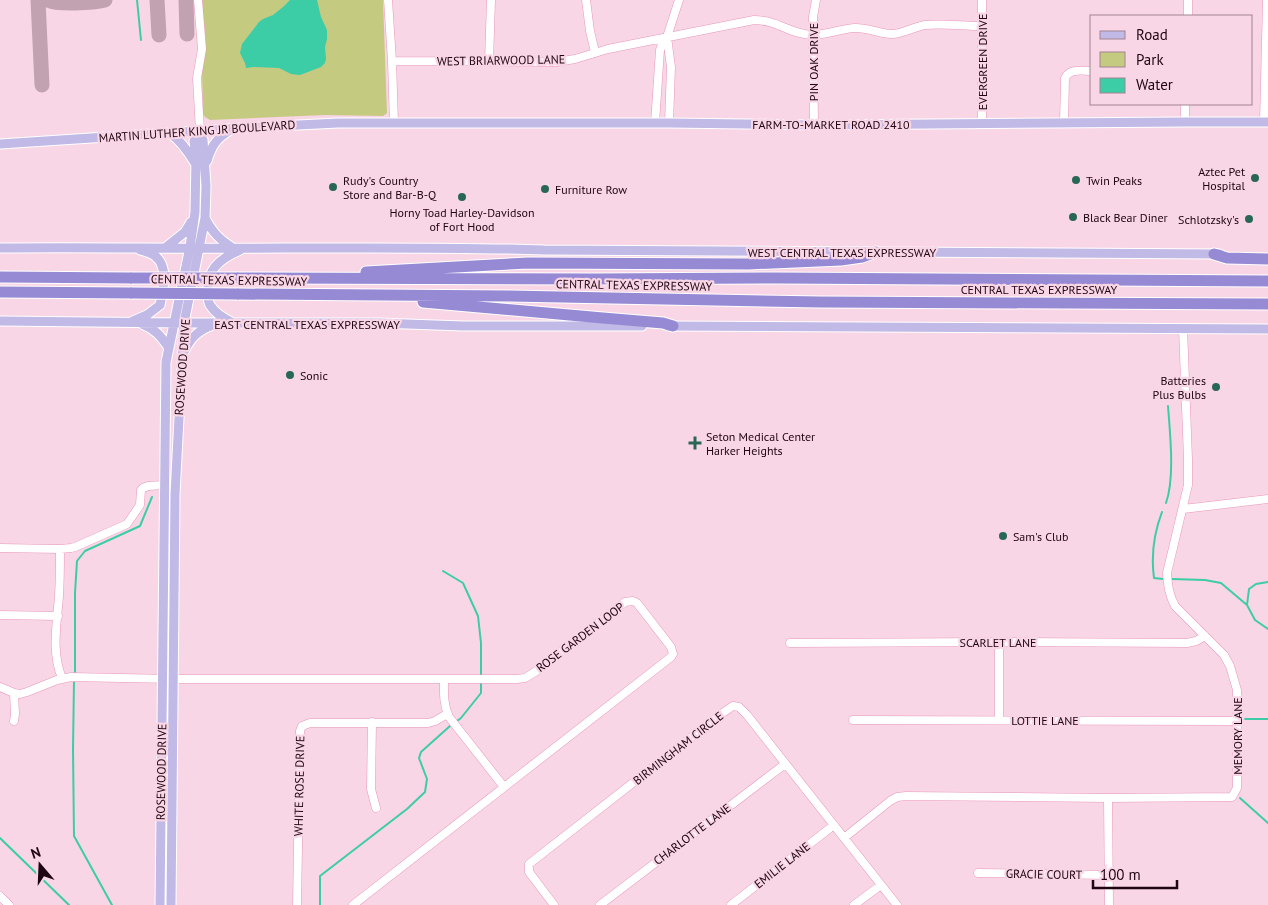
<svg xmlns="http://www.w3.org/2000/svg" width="1268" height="905" font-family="'PT Sans',sans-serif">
<rect width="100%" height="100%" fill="#f9d6e5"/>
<path fill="#c5ca81" d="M202 0H383L387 113 383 116 325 115 210 120 205 117 203 113 202 71 206 44Z"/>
<path fill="#3ccda7" d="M290 0H317L321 17 327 30V39L325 47 326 59 325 63 321 67 300 75 291 74 279 68 253 67 246 68 245 63 240 53 242 44 259 22 263 19 273 15 283 7Z"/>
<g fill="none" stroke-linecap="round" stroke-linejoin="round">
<path stroke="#3ccda7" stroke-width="2" d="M137 0 141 40
M1166 503C1175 478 1170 433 1168 406
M1162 512C1154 533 1151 556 1154 578L1163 579
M443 571 463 583 478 616 481 643V675
M1172 579 1205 580 1221 583 1247 605 1255 620 1268 629
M1247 605 1249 589 1256 584 1268 582
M75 672V593L77 561 85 551 140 526 152 497
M74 681 73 749 74 836 112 905
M1240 719H1268
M457 721 461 718 481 693V684
M1240 798 1268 823
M0 838 69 905
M320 905V876L407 809 425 792 427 779 419 758 421 752 450 726"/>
<path stroke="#c2a2b0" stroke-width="15" d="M38 0 42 85
M48 0C58 5 93 3 105 0
M157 0 159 35
M186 0 187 34"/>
<g stroke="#e897bc" stroke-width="9">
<path id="minor" d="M198 0 202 49 197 78 200 131
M388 0 392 61 394 123
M586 0 590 31 595 52
M982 0V123
M1188 16V0
M667 37 671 67 669 123
M392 61 557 62 575 59 608 49 754 20C778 20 791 35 813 35 827 35 840 29 854 28 867 27 879 34 892 34 903 34 913 27 925 25 943 23 963 26 982 26
M489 61 491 0
M1185 122V104
M1264 122 1267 0
M655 123 660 50 662 44 667 37 679 0
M1064 123 1065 78C1070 68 1082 71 1092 71
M814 125 813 35V17L816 0
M1183 509 1268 499
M0 548 60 549 71 548 75 547 127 524 140 505 141 490 143 488 148 486 164 485
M60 549C60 564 60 580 59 596 57 623 51 652 62 678
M0 615 58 616
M790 643 999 642 1187 643 1196 641 1205 636
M444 679C444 692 443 704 449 717L504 787
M0 687 14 693 20 694 27 692 57 680 71 677 173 679H517L525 678 535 672 625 602 633 601 637 603 671 647 673 654 671 657 353 905
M853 720 1237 721
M999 720V642
M14 721 15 714 14 693
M372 722 371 789 376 808
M1108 798 1109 905
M844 838 890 801 897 797 906 796 1108 798 1232 797 1237 788V690L1230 666 1224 655 1175 606C1169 595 1168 586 1167 573L1188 485V459L1183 328
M978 873 1109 875
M0 896 9 905
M297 905 300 731 302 726 310 723H428L435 721 447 714
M554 905 529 872V864L721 714 733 706 739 707 747 715 897 905
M600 905 785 764
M731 905 834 825
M854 905 881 885"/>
</g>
<g stroke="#fff" stroke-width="11">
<path id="major" d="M170 133C181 141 188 151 195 163
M0 144 258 127 338 123H669L814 125 1185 122H1268
M207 161C212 144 217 138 232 129
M205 218C212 232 220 240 233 248
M0 248C94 247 189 249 283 248 370 248 457 247 544 250L1220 254
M165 248 185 232 191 222
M0 321 184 323H379L463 326H642
M133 321 147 315 160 305C163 290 169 266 155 256 151 253 144 251 140 250
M231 322C223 318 215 313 210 305 208 302 208 298 208 294 206 270 219 259 240 250
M142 324C155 329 161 336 169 348
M668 326 1268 329
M185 350C191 337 199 330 213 325
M160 905 166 362 190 247 195 212 196 158 194 141 200 131
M171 905 175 494 184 323 205 218 206 186 203 140 200 131"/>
</g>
<g stroke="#fff" stroke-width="13">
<path id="highway" d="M1214 254 1227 258 1268 259
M366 272 528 263 748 264 841 260 862 257 876 252
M0 277 132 278
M237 278 593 279 777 278 1268 281
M0 292 132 293
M237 294 510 296 820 302 1268 304
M423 302 603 318 663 323 673 326"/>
</g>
<use href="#minor" stroke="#fff" stroke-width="8"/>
<use href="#major" stroke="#c1b9e6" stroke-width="9"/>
<use href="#highway" stroke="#978ad5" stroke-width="11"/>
<g stroke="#fff" stroke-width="13" stroke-linecap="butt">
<path id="highway-bridge" d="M132 278H237
M132 293 237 294"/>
</g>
<use href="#highway-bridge" stroke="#978ad5" stroke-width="11"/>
</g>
<g fill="#286755" stroke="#f9d6e5" stroke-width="2">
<circle cx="1255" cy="178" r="5"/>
<circle cx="1076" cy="180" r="5"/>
<circle cx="333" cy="187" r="5"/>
<circle cx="545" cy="189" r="5"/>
<circle cx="462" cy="197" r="5"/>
<circle cx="1073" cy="217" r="5"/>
<circle cx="1249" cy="219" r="5"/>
<circle cx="290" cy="375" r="5"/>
<circle cx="1216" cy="387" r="5"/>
<path d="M692.5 435.5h5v5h5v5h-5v5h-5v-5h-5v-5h5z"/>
<circle cx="1003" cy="536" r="5"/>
</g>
<g text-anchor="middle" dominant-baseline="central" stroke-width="4.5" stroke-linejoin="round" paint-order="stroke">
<g font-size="12" fill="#1f0412" stroke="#f9d6e5">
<text transform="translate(501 60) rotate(-1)">WEST BRIARWOOD LANE</text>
<text transform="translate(813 62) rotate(-90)">PIN OAK DRIVE</text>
<text transform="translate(982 62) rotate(-90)">EVERGREEN DRIVE</text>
<text x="831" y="124">FARM-TO-MARKET ROAD 2410</text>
<text transform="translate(197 131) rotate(-4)">MARTIN LUTHER KING JR BOULEVARD</text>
<text x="842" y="252">WEST CENTRAL TEXAS EXPRESSWAY</text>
<text transform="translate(229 280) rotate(1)">CENTRAL TEXAS EXPRESSWAY</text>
<text transform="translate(634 285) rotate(1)">CENTRAL TEXAS EXPRESSWAY</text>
<text x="1039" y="289">CENTRAL TEXAS EXPRESSWAY</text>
<text x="307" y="324">EAST CENTRAL TEXAS EXPRESSWAY</text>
<text transform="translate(182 367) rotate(-86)">ROSEWOOD DRIVE</text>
<text transform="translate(580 637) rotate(-37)">ROSE GARDEN LOOP</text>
<text x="998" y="642">SCARLET LANE</text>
<text x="1045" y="720">LOTTIE LANE</text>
<text transform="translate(1237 736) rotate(-90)">MEMORY LANE</text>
<text transform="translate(678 748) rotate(-38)">BIRMINGHAM CIRCLE</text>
<text transform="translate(161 772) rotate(-89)">ROSEWOOD DRIVE</text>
<text transform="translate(299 786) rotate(-89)">WHITE ROSE DRIVE</text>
<text transform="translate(692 834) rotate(-37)">CHARLOTTE LANE</text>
<text transform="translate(782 865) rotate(-38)">EMILIE LANE</text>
<text transform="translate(1044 874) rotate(1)">GRACIE COURT</text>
</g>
<g font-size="12" fill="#1f0412" stroke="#f9d6e5" text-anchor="start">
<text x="1245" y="171" text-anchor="end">Aztec Pet<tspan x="1245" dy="14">Hospital</tspan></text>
<text x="343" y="180">Rudy's Country<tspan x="343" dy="14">Store and Bar-B-Q</tspan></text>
<text x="1086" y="180">Twin Peaks</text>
<text x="555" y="189">Furniture Row</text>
<text x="462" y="212" text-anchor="middle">Horny Toad Harley-Davidson<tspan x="462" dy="14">of Fort Hood</tspan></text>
<text x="1083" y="217">Black Bear Diner</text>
<text x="1239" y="219" text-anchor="end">Schlotzsky's</text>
<text x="300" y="375">Sonic</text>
<text x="1206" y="380" text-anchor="end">Batteries<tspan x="1206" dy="14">Plus Bulbs</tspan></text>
<text x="706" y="436">Seton Medical Center<tspan x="706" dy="14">Harker Heights</tspan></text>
<text x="1013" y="536">Sam's Club</text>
</g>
</g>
<rect x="1090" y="15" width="162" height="90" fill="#f9d6e5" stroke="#a28291"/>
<rect x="1100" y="31" width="25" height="8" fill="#c1b9e6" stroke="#a28291"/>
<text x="1136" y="40" font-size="15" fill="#1f0412">Road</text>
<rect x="1100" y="52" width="25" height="15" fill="#c5ca81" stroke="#a28291"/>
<text x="1136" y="65" font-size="15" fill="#1f0412">Park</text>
<rect x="1100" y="78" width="25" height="15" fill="#3ccda7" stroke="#a28291"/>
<text x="1136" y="90" font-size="15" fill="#1f0412">Water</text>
<g transform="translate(40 865) rotate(341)" stroke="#f9d6e5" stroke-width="4" paint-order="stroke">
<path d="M0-4L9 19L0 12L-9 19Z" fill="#1f0412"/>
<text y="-8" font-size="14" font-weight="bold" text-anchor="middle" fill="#1f0412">N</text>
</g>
<path d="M1093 880v8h84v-8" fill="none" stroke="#1f0412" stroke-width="2.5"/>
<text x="1100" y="880" font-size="15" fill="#1f0412" stroke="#f9d6e5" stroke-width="4" paint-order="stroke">100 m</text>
</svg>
